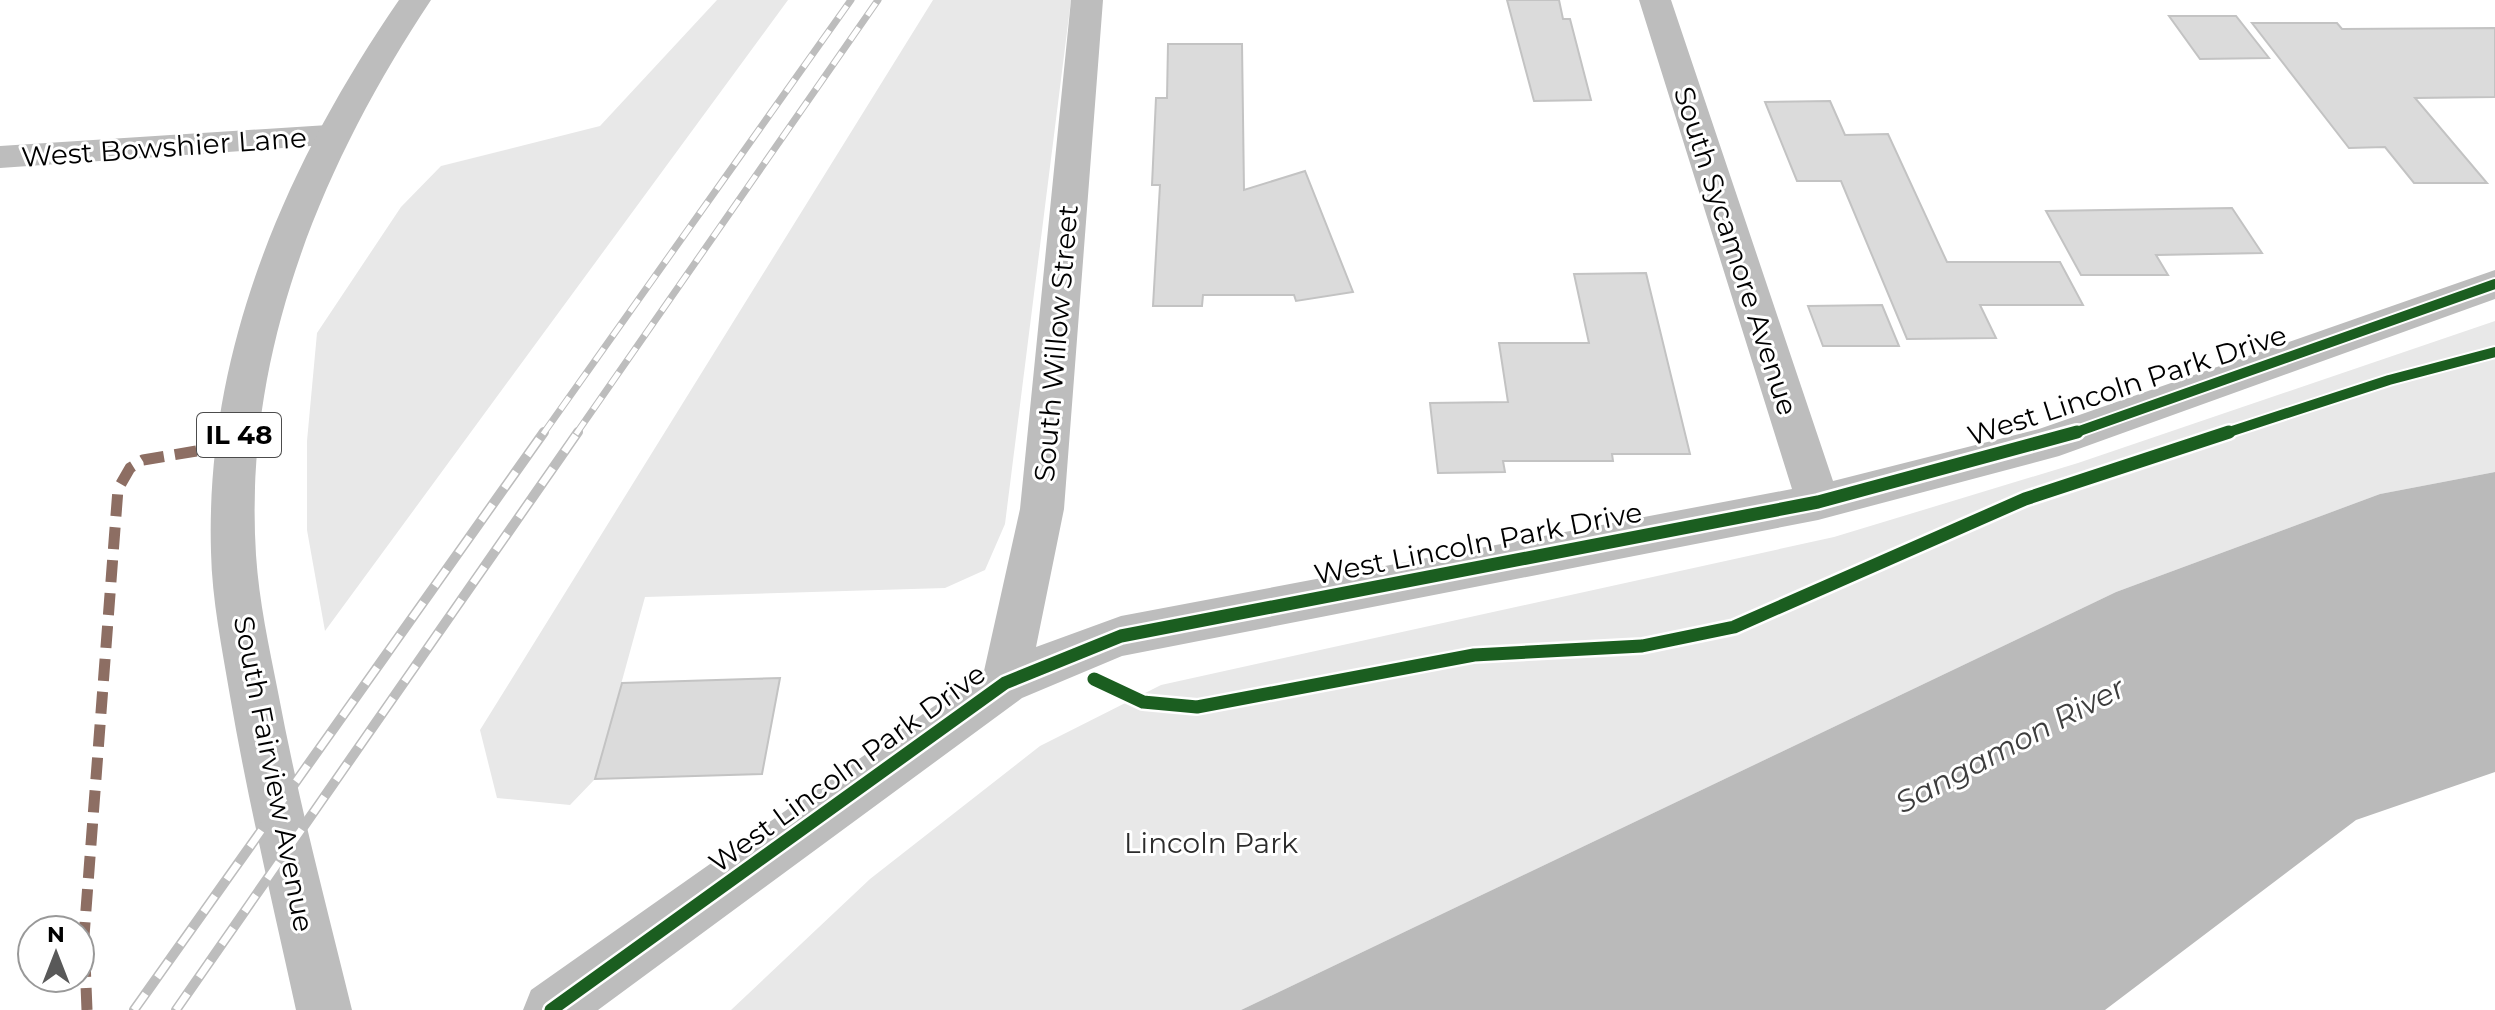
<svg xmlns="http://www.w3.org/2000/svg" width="2495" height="1010" font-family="Montserrat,sans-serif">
<rect width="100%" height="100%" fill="#fff"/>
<path fill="#e8e8e8" d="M717 0H788L325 631 307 530V441L317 333 401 207 441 166 600 126Z
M933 0H1071L1005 524 985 570 945 588 645 597 595 779 570 805 497 798 480 730Z
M2495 321V472L2380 494 2116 592 1241 1010H731L870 879 1040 746 1161 685 1834 537 2078 463Z"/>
<path fill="#bababa" d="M2495 472V772L2356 820 2105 1010H1241L2116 592 2380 494Z"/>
<path fill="#dbdbdb" stroke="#c3c3c3" stroke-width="2" d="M1507 0H1559L1563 19H1570L1591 100 1534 101Z
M2169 16H2236L2269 58 2200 59Z
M2252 23H2337L2342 29 2495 28V97L2415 98 2487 183H2414L2385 147 2349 148Z
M1168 44H1242L1244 190 1305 171 1353 292 1296 301 1294 295H1203L1202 306H1153L1160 185H1152L1156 98H1167Z
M1830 101 1845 135 1888 134 1947 262H2060L2083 305H1980L1996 338 1907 339 1841 181H1797L1765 102Z
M2232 208 2262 253 2156 255 2168 275H2081L2046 211Z
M1646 273 1690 454H1612L1613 461H1503L1505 472 1438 473 1430 403 1508 402 1499 343H1589L1574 274Z
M1882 305 1899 346H1823L1808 306Z
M780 678 762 774 595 779 622 683Z"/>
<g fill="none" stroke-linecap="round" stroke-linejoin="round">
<path fill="#bdbdbd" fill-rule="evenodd" d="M1071 0H1103L1064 509 1036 647 1121 616 1792 489 1639 0H1671L1833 481 2039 429 2495 270V299L2059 456 1818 520 1122 656 1022 698 598 1010H523L531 990 984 671 1020 509Z
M328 125 340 128 346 136 340 144 0 168V146Z"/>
<path fill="#bdbdbd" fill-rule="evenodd" d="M399 0H431C322 164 243 353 256 555 259 601 269 647 278 692 298 799 326 904 352 1010H296C273 905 248 801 230 696 222 648 212 600 211 552 205 349 287 163 399 0Z"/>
<g stroke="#bdbdbd" stroke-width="7">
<path id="rail-far1" d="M543 434 851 0
M576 434 878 0"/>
</g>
<g stroke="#bdbdbd" stroke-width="10">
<path id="rail" d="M134 1010 544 432
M176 1010 578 432"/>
</g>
<use href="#rail-far1" stroke="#fff" stroke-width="5" stroke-dasharray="15" stroke-linecap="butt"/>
<use href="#rail" stroke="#fff" stroke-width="7" stroke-dasharray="20" stroke-linecap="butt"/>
<path stroke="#8d6e63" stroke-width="11" stroke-dasharray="22 11" stroke-linecap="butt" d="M87 1010 84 936 118 489 130 468 143 460 238 444"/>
<g stroke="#fff" stroke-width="14">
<path id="cycleway-far1" d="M2071 434 2495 284
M2223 434 2389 380 2495 352"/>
</g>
<g stroke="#fff" stroke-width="18">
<path id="cycleway" d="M1094 679 1143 702 1197 707 1474 655 1642 646 1734 627 2025 499 2229 432
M551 1010 1005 683 1121 636 1818 502 2077 432"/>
</g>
<use href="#cycleway-far1" stroke="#1b5e20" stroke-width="10"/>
<use href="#cycleway" stroke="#1b5e20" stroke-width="13"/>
</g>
<g text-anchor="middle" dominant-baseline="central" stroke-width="6" stroke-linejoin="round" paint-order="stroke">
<rect fill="#fff" stroke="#4c4c4c" stroke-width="2" x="197" y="413" width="84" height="44" rx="6"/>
<g font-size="26" font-weight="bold" fill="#000">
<text x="239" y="435">IL 48</text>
</g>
<g font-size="28" fill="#000" stroke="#fff">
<text transform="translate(164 147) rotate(-4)">West Bowshier Lane</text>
<text transform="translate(1736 251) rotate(72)">South Sycamore Avenue</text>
<text transform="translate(1056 343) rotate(-85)">South Willow Street</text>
<text transform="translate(2127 385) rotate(-18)">West Lincoln Park Drive</text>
<text transform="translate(1478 543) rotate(-11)">West Lincoln Park Drive</text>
<text transform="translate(847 768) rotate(-36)">West Lincoln Park Drive</text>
<text transform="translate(274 774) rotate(79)">South Fairview Avenue</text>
</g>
<g font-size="28" fill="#2c2c2c" stroke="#fff">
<text x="1211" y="843">Lincoln Park</text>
</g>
<g font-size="30" font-style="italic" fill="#3d3d3d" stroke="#fff">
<text transform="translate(2010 745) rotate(-28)">Sangamon River</text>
</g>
</g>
<g transform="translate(56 954)"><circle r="38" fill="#ffffff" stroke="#999999" stroke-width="2"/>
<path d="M0-6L14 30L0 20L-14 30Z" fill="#595959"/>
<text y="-12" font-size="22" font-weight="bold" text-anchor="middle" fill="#000000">N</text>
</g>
</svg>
